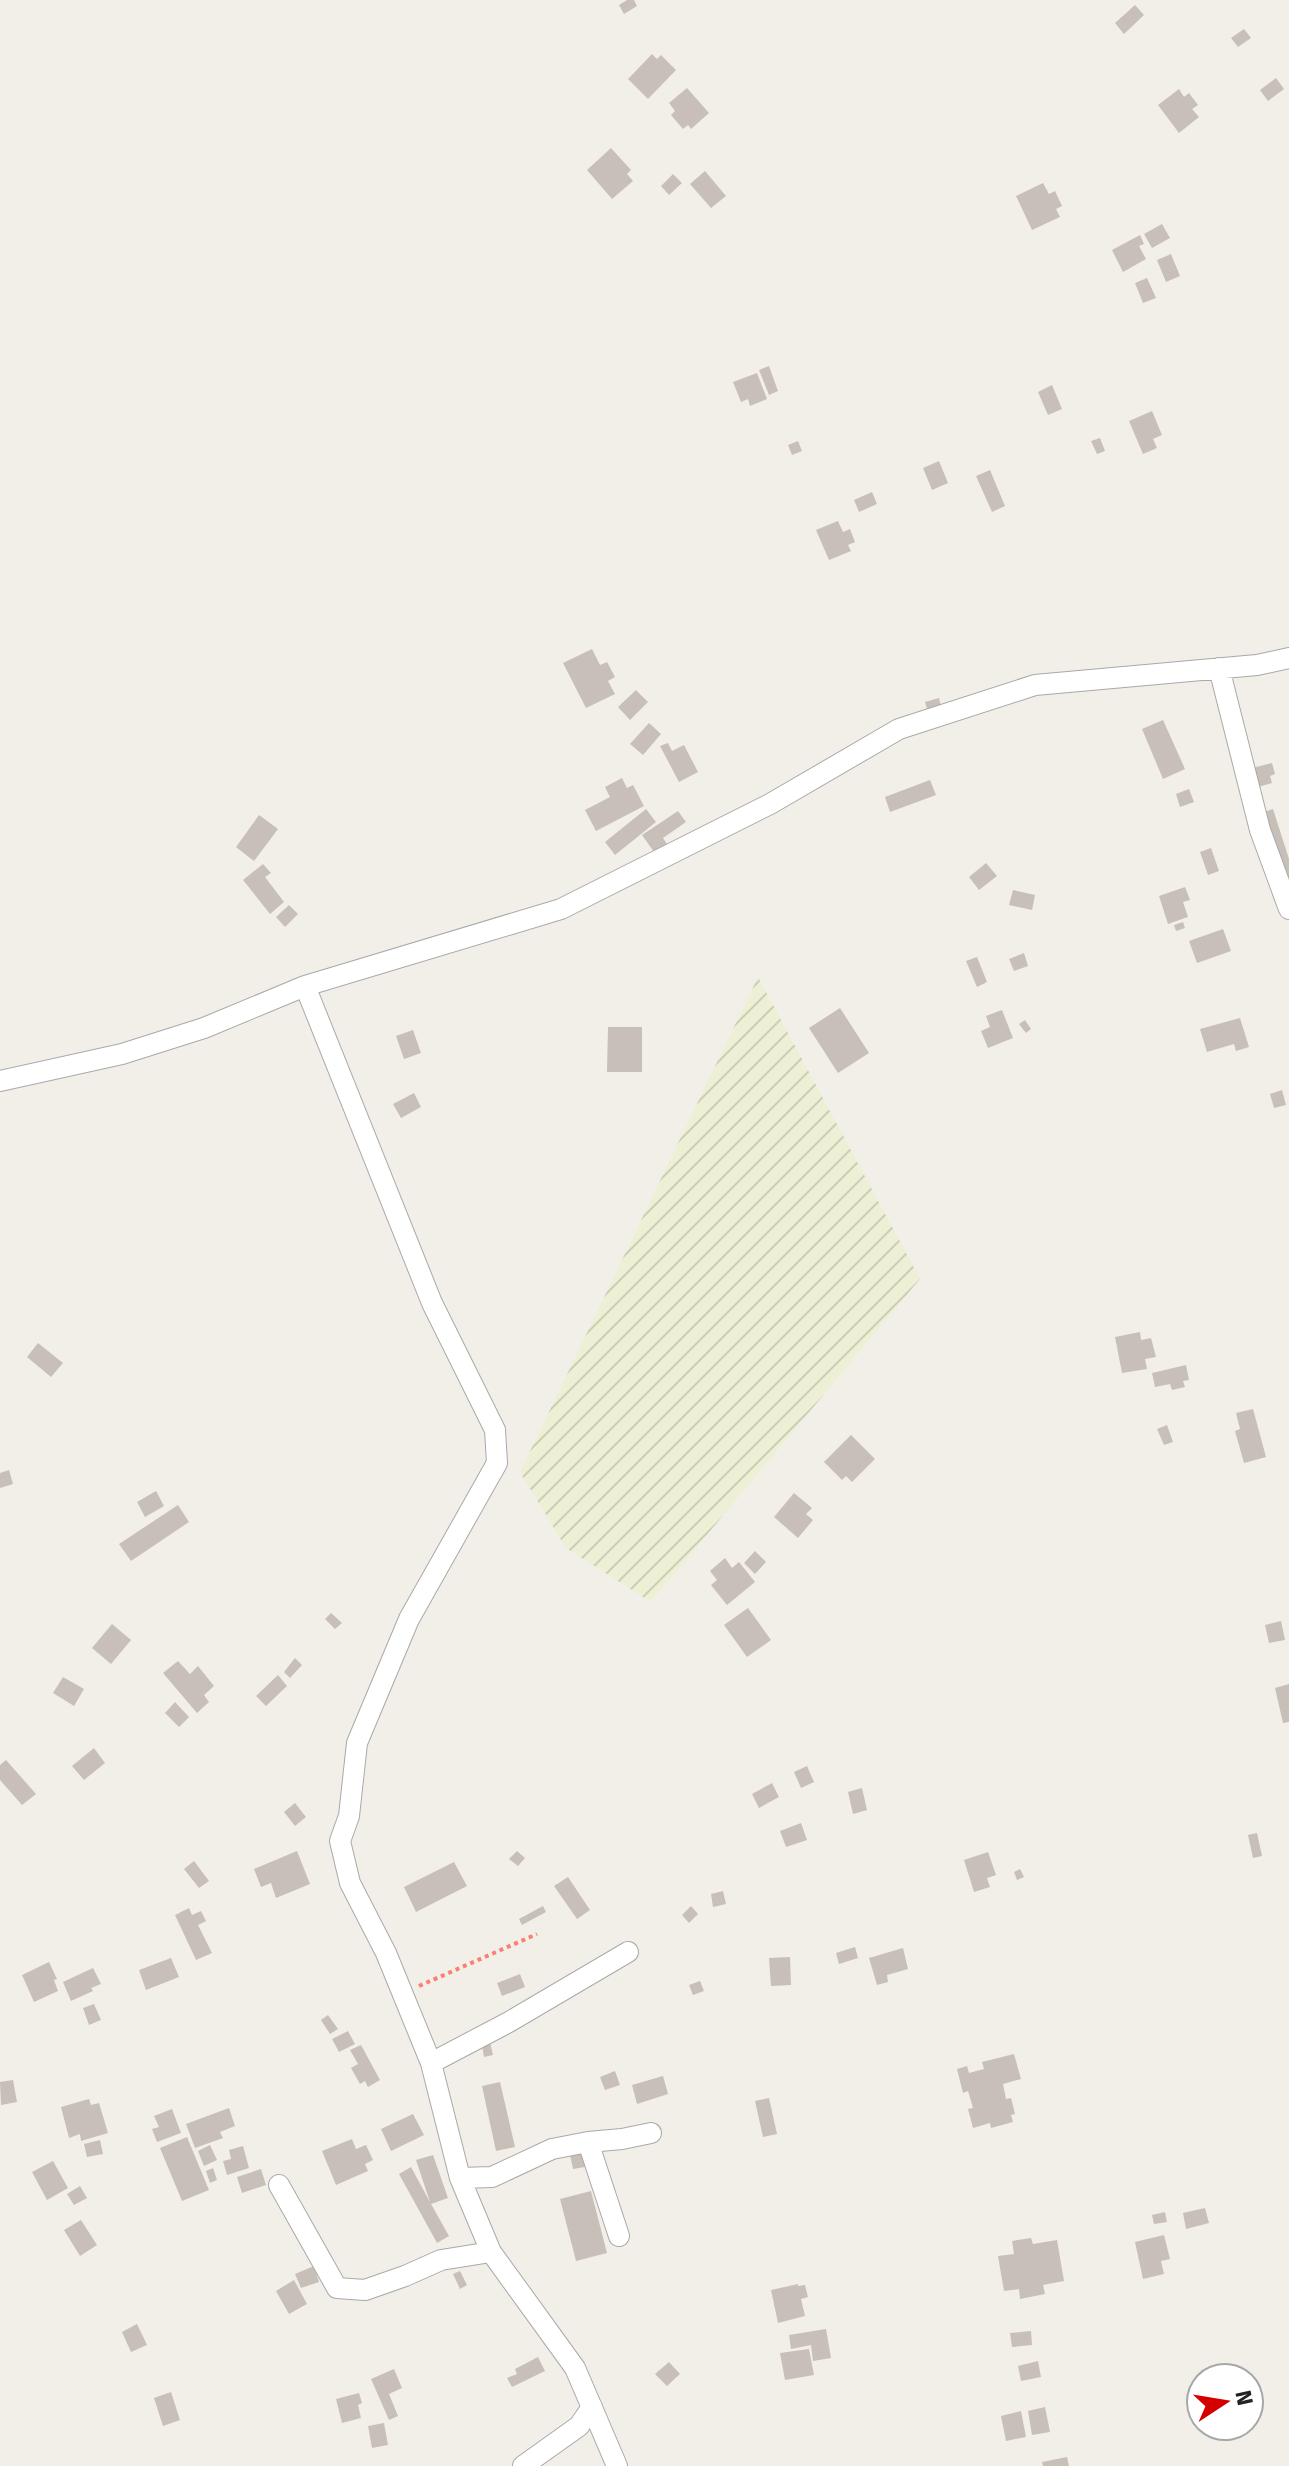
<svg xmlns="http://www.w3.org/2000/svg" width="1289" height="2466" font-family="'Fira Sans',sans-serif">
<defs>
<pattern id="farmland-furrows" width="10" height="10" patternUnits="userSpaceOnUse" patternTransform="scale(2)"><rect width="10" height="10" fill="#eef0d5"/><path d="M-1 1l2-2M0 10L10 0M9 11l2-2" fill="none" stroke="#ccceb7"/></pattern>
</defs>
<rect width="100%" height="100%" fill="#f2efe9"/>
<path fill="url(#farmland-furrows)" d="M758 977 920 1279 651 1602 566 1548 520 1472Z"/>
<path fill="#c7bfb8" d="M627 0H634L637 6 624 14 619 5Z
M1135 5 1144 15 1124 34 1115 23Z
M1244 29 1251 38 1238 47 1231 38Z
M652 54 657 59 661 55 676 70 648 99 628 79Z
M1276 78 1284 89 1268 101 1260 90Z
M687 88 709 113 691 129 688 125 683 129 671 115 675 111 669 103Z
M1179 89 1184 97 1189 93 1198 105 1192 109 1199 117 1179 133 1158 105Z
M611 148 631 170 627 174 633 181 612 199 587 170Z
M705 171 726 196 711 208 690 184Z
M673 174 682 183 669 195 661 186Z
M1043 183 1049 194 1055 191 1062 206 1056 209 1060 217 1032 230 1016 196Z
M1162 224 1170 238 1152 248 1144 234Z
M1140 235 1144 244 1139 246 1146 259 1123 272 1112 250Z
M1171 254 1180 276 1166 282 1157 260Z
M1147 278 1156 298 1143 303 1135 283Z
M769 366 778 391 769 395 759 370Z
M757 373 767 399 750 406 748 399 741 402 733 382Z
M1052 385 1062 409 1048 415 1038 392Z
M1152 411 1162 435 1153 439 1157 448 1143 454 1129 421Z
M1100 438 1105 451 1097 454 1091 441Z
M798 441 802 451 792 455 788 445Z
M939 461 948 483 932 490 923 468Z
M990 470 1005 506 992 512 976 476Z
M872 492 877 504 859 512 854 500Z
M838 521 843 532 850 529 855 542 848 545 851 551 829 560 816 530Z
M592 649 600 665 607 662 615 677 608 681 615 694 586 708 563 663Z
M636 690 648 702 630 720 618 707Z
M939 698 941 706 927 709 925 702Z
M1163 720 1185 769 1163 779 1142 729Z
M649 723 661 734 643 755 630 744Z
M668 743 672 751 684 745 698 772 679 782 660 746Z
M1272 763 1275 774 1270 776 1272 783 1258 787 1252 768Z
M622 778 627 788 633 785 644 806 596 831 585 810 610 797 605 787Z
M930 780 936 795 890 812 885 797Z
M1189 789 1194 802 1180 807 1176 794Z
M646 809 656 822 615 855 605 842Z
M1273 809 1289 859V882L1261 813Z
M678 811 686 822 663 838 671 850 659 859 642 835Z
M259 815 278 829 254 861 236 847Z
M1211 848 1219 871 1208 875 1200 852Z
M986 863 997 876 979 890 969 877Z
M263 864 271 873 265 877 284 902 270 914 243 880Z
M1185 887 1190 900 1183 902 1188 917 1168 924 1159 896Z
M1013 890 1035 895 1032 910 1009 905Z
M289 905 298 914 285 927 276 917Z
M1183 922 1185 928 1176 931 1174 925Z
M1223 929 1231 951 1197 963 1189 941Z
M1024 953 1028 966 1014 971 1009 959Z
M977 957 987 982 977 987 966 961Z
M840 1008 869 1053 838 1073 809 1028Z
M1002 1010 1013 1038 988 1048 981 1031 990 1027 986 1016Z
M1240 1018 1249 1047 1236 1051 1234 1044 1207 1052 1200 1029Z
M1025 1020 1031 1029 1026 1033 1019 1024Z
M608 1027H642V1072H607Z
M413 1030 421 1053 404 1059 396 1036Z
M1282 1090 1286 1105 1274 1108 1270 1094Z
M414 1093 421 1107 401 1118 393 1104Z
M1140 1332 1141 1340 1151 1338 1156 1357 1145 1359 1147 1369 1122 1373 1115 1337Z
M38 1343 63 1363 51 1377 27 1357Z
M1186 1365 1189 1380 1183 1381 1185 1387 1172 1390 1170 1384 1155 1387 1152 1373Z
M1253 1409 1266 1457 1244 1463 1235 1431 1240 1429 1236 1413Z
M1167 1425 1173 1442 1164 1445 1157 1429Z
M851 1435 875 1459 852 1482 846 1476 842 1480 824 1462Z
M9 1470 13 1484 0 1488V1473Z
M156 1491 164 1506 145 1517 137 1502Z
M794 1493 812 1508 806 1514 813 1520 798 1538 774 1517Z
M178 1505 189 1522 131 1561 119 1544Z
M755 1551 766 1562 755 1574 744 1563Z
M725 1558 732 1568 739 1562 755 1582 727 1605 711 1585 717 1580 710 1571Z
M748 1608 771 1640 747 1657 724 1625Z
M331 1613 342 1623 335 1629 325 1619Z
M1281 1621 1285 1640 1269 1643 1265 1625Z
M112 1624 131 1640 111 1664 92 1648Z
M295 1658 302 1665 290 1678 284 1672Z
M178 1661 190 1674 198 1666 214 1686 204 1695 209 1702 197 1713 163 1673Z
M278 1675 287 1686 266 1706 256 1696Z
M63 1677 84 1689 74 1706 53 1693Z
M1289 1684V1722L1283 1723 1275 1688Z
M175 1702 189 1717 179 1727 165 1713Z
M94 1748 105 1763 84 1780 72 1766Z
M6 1760 36 1794 22 1805 0 1780V1765Z
M807 1766 814 1782 801 1788 794 1772Z
M772 1783 779 1797 759 1808 752 1794Z
M862 1788 867 1810 853 1814 848 1792Z
M295 1803 306 1817 295 1826 284 1812Z
M801 1823 807 1840 786 1847 780 1831Z
M1257 1833 1262 1856 1253 1858 1248 1835Z
M297 1851 310 1884 276 1898 271 1883 261 1887 254 1869Z
M517 1851 525 1858 518 1866 509 1859Z
M988 1852 996 1875 987 1878 990 1887 974 1892 964 1860Z
M194 1861 209 1881 199 1888 184 1869Z
M454 1862 467 1886 416 1912 404 1887Z
M1020 1869 1024 1877 1017 1880 1014 1872Z
M568 1877 590 1910 577 1919 554 1886Z
M723 1891 726 1904 713 1907 711 1894Z
M543 1906 546 1912 522 1925 519 1919Z
M691 1906 698 1914 689 1923 682 1915Z
M189 1908 192 1915 201 1911 206 1921 198 1925 212 1953 196 1960 175 1915Z
M855 1947 858 1958 839 1964 836 1953Z
M903 1948 908 1969 887 1975 888 1982 877 1985 869 1958Z
M790 1957 791 1985 771 1986 769 1958Z
M171 1958 179 1977 146 1990 139 1970Z
M49 1962 57 1979 54 1980 58 1991 34 2002 22 1975Z
M93 1968 101 1984 91 1988 93 1991 71 2001 63 1982Z
M520 1974 525 1987 502 1996 497 1983Z
M700 1981 704 1991 693 1995 689 1985Z
M94 2004 101 2020 89 2025 83 2008Z
M328 2015 338 2029 330 2034 321 2020Z
M348 2031 355 2044 339 2052 332 2039Z
M489 2038 493 2055 484 2057 481 2040Z
M361 2045 380 2080 368 2087 365 2081 360 2084 351 2068 358 2064 350 2050Z
M1014 2054 1021 2079 1003 2084 1006 2099 1011 2098 1015 2114 1011 2115 1013 2122 991 2128 990 2123 973 2128 968 2109 973 2108 968 2091 963 2093 957 2069 967 2066 969 2073 984 2069 982 2062Z
M615 2071 620 2085 605 2090 600 2077Z
M663 2076 668 2094 637 2104 632 2085Z
M13 2080 17 2102 1 2105 0 2082Z
M500 2082 515 2147 496 2151 482 2086Z
M769 2098 777 2134 763 2137 755 2101Z
M89 2099 91 2105 99 2103 108 2133 81 2141 80 2134 69 2138 61 2107Z
M229 2108 235 2126 220 2132 223 2138 195 2148 186 2124Z
M172 2109 181 2133 157 2142 152 2129 159 2127 154 2116Z
M413 2114 424 2135 391 2151 381 2129Z
M187 2137 209 2190 182 2201 160 2148Z
M352 2139 356 2149 366 2145 373 2160 365 2164 368 2171 336 2185 322 2151Z
M100 2140 103 2154 87 2157 84 2144Z
M210 2145 217 2160 204 2166 198 2151Z
M243 2146 249 2168 227 2175 223 2161 231 2159 229 2150Z
M581 2152 585 2167 573 2169 570 2155Z
M433 2155 448 2198 431 2204 449 2236 437 2243 399 2174 411 2167 430 2202 416 2160Z
M53 2161 68 2188 47 2200 32 2172Z
M213 2168 217 2180 210 2183 206 2171Z
M261 2169 266 2185 242 2193 237 2177Z
M80 2186 87 2198 74 2205 67 2194Z
M591 2191 607 2253 576 2261 560 2199Z
M1205 2208 1209 2223 1186 2229 1183 2213Z
M1165 2212 1167 2222 1154 2224 1152 2215Z
M81 2220 97 2245 80 2256 64 2230Z
M1164 2235 1170 2259 1161 2261 1164 2274 1143 2279 1135 2242Z
M1031 2238 1033 2244 1057 2240 1064 2281 1043 2285 1045 2294 1020 2299 1019 2289 1004 2291 998 2256 1014 2254 1012 2241Z
M314 2266 319 2282 301 2288 295 2274Z
M460 2271 467 2285 460 2289 453 2274Z
M294 2280 307 2304 289 2314 276 2291Z
M798 2284V2286L805 2285 808 2297 801 2299 805 2316 778 2323 771 2290Z
M137 2324 147 2345 131 2352 122 2332Z
M826 2329 831 2358 813 2361 811 2345 791 2349 789 2335Z
M1031 2331 1032 2345 1012 2347 1010 2333Z
M809 2349 814 2375 785 2380 780 2353Z
M538 2357 545 2371 512 2387 507 2378 517 2374 515 2369Z
M1038 2361 1041 2377 1021 2381 1018 2366Z
M669 2362 680 2374 667 2386 655 2374Z
M394 2369 402 2388 389 2394 398 2416 389 2420 371 2379Z
M171 2392 180 2420 163 2426 154 2398Z
M359 2393 362 2403 358 2405 361 2418 342 2423 336 2399Z
M1045 2407 1050 2432 1032 2435 1028 2411Z
M1021 2411 1026 2437 1006 2441 1001 2416Z
M384 2423 388 2445 372 2448 368 2426Z
M1067 2457 1069 2466H1043L1042 2462Z"/>
<g fill="none" stroke-linecap="round" stroke-linejoin="round">
<g stroke="#a9a9a9" stroke-width="22">
<path id="minor" d="M1219 668 1260 830 1289 909
M305 986 432 1303 495 1430 497 1463 409 1619 357 1743 349 1816 340 1841 350 1883 386 1953 431 2063 460 2178 491 2252 575 2368 617 2466
M0 1081 122 1054 204 1028 305 986 561 909 770 804 899 729 1035 685 1257 665 1289 658
M431 2063 509 2022 628 1952
M588 2142 622 2139 651 2133
M460 2178 492 2177 552 2149 588 2142 619 2236
M279 2185 337 2288 365 2290 405 2276 441 2260 491 2252
M523 2466 579 2426 592 2407"/>
</g>
<path stroke="#fa8072" stroke-width="4" stroke-dasharray="4 4" stroke-linecap="butt" d="M419 1986 537 1934"/>
<use href="#minor" stroke="#fff" stroke-width="20"/>
</g>
<g transform="translate(1225 2402) rotate(78)"><circle r="38" fill="#ffffff" stroke="#a7a7a7" stroke-width="2"/>
<path d="M0-6L14 30L0 20L-14 30Z" fill="#d40000"/>
<text y="-12" font-size="22" font-weight="bold" text-anchor="middle" fill="#222222">N</text>
</g>
</svg>
